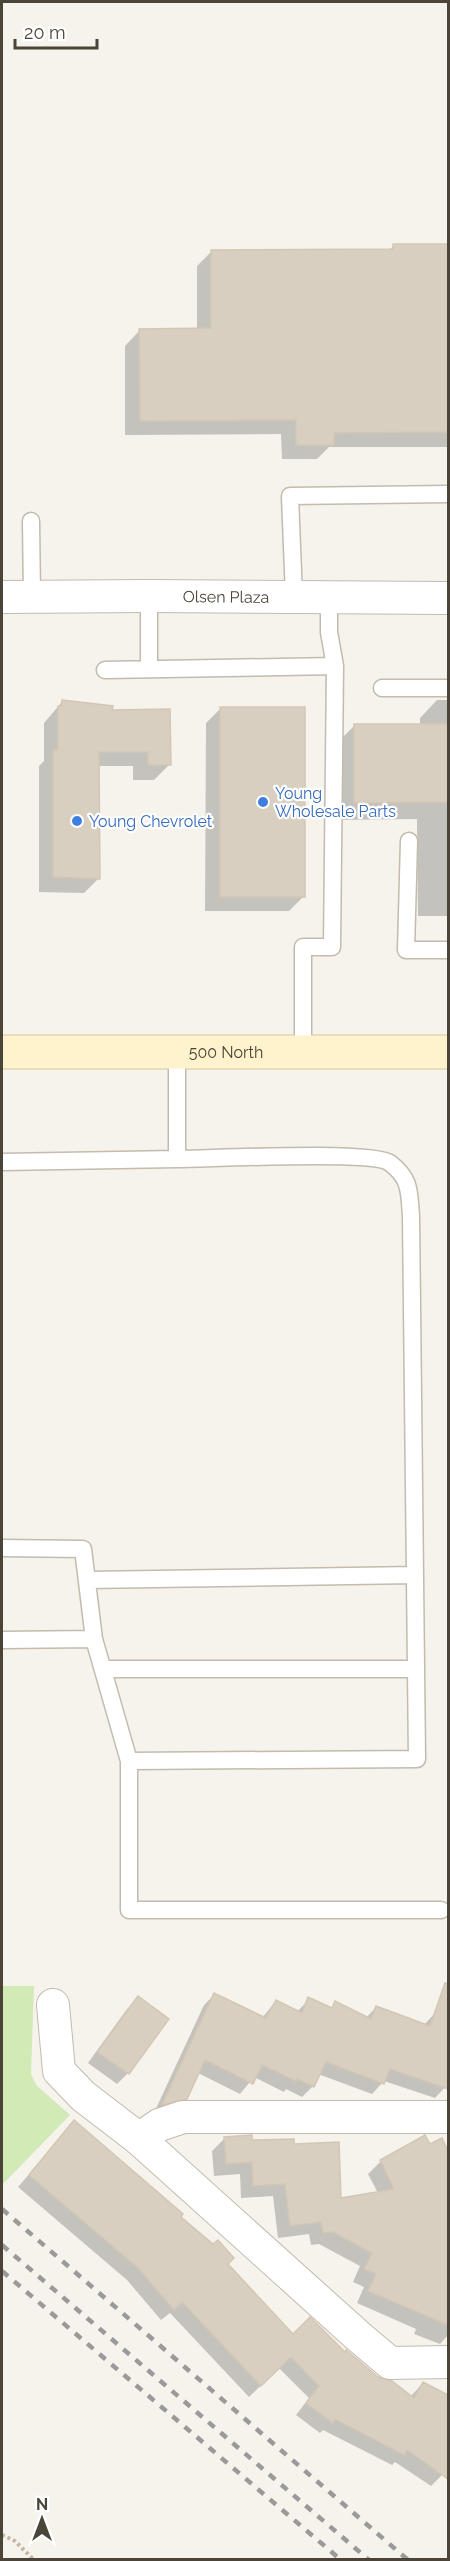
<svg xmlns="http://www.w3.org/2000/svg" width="450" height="2561" font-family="Raleway,sans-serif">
<rect width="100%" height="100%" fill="#f6f3ec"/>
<path fill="#d2eab5" d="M2 1986H34L31 2074 37 2086 70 2115 2 2185Z"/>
<path fill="#0003" d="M444 245 448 248V447H329L317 459H282L281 434 125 435V346L140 330H197V266L212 251 389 250 394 246Z
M437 700H448V916H418L417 819 337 820V743L355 725H420V718Z
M62 702 111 711 169 765 154 780H133V766H98L99 878 84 893 39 892V766L44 761V723Z
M221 708 304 896 289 911H205L206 723Z
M215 1994 262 2018 276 2001 297 2012 309 1999 330 2009 335 2003 366 2018 376 2007 424 2025 436 2012 448 2017V2084L435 2098 384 2081 372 2094 318 2074 313 2086 302 2097 286 2089 284 2092 254 2077 240 2094 198 2073 185 2098 174 2110 153 2115 204 2005Z
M138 1998 167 2019 128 2073 117 2084 88 2063 127 2009Z
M74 2122 179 2218 293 2336 345 2354 378 2378 410 2397 423 2383 448 2397V2466L442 2475 431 2486 395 2462 392 2465 323 2430 320 2433 296 2415 309 2398 279 2368 249 2397 170 2313 161 2320 127 2280 18 2187Z
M424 2137 429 2146 441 2140 448 2154V2335L440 2344 414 2334 416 2329 357 2303 364 2287 353 2282 360 2266 319 2244 311 2245 309 2234 278 2238 273 2196 241 2198 240 2174 214 2176 212 2151 225 2138 293 2146 340 2199 378 2193 368 2174 380 2162Z"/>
<path fill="#d8cfc1" stroke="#d3c7b4" stroke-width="1.5" d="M393 244H448V432L334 433V445H296V420L140 421 139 329 211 328V250L393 249Z
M62 700 113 706 112 710 170 709 171 765H148V752H99L100 879 53 877V750H58V706H61Z
M220 707H305V897H220Z
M354 724H448V802L354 803Z
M445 1983 448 1984V2089L390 2069 384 2084 326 2062 314 2087 297 2079 296 2081 262 2065 253 2084 205 2060 187 2099 162 2105 214 1993 266 2018 276 2000 302 2013 308 1997 332 2008 335 2001 371 2019 376 2006 430 2026Z
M138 1996 169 2019 129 2074 97 2052Z
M74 2120 183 2214 181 2217 213 2244 218 2240 234 2258 228 2264 293 2334 310 2317 345 2352 346 2350 378 2377 392 2381 414 2398 423 2382 448 2395V2479L407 2450 404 2455 335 2419 333 2423 306 2403 319 2386 291 2357 261 2386 182 2302 174 2310 138 2268 29 2175Z
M252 2135V2140L294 2139V2144L339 2142 341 2198 394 2189 380 2160 425 2135 430 2144 442 2138 448 2151V2325L368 2291 376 2274 364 2269 372 2253 333 2232 323 2233 321 2222 290 2226 285 2184 253 2186 252 2162 226 2164 224 2137Z"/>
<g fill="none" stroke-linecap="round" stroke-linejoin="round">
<g stroke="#c2bbae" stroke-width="19">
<path id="lane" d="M31 521 32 597
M149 596V669
M294 597 290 496 448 494
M105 670 335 666
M382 688H448
M409 841 406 950H448
M303 1051V947H332L335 666 329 632V597
M2 1162 177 1159V1052
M2 1548 83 1549 94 1639 129 1761 417 1759 411 1216C409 1192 411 1179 390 1163 373 1150 209 1159 177 1159
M88 1580 415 1575
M2 1640 94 1639
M103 1669H416
M129 1761V1910H441"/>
</g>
<g stroke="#c2bbae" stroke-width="34">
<g id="street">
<path id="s1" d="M2 597 149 596 448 598"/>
<path d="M53 2005 59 2071 83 2096 139 2139 358 2336 390 2363 448 2362"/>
<path d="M139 2139 159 2125 183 2117H448"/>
</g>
</g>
<g stroke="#d6c79b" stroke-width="35">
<g id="secondary">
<path id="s2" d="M2 1052H448"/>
</g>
</g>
<path stroke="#c4b79f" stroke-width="4" stroke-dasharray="3 3" stroke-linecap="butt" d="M2 2535 15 2541 34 2560"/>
<use href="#lane" stroke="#fff" stroke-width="16"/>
<use href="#street" stroke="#fff" stroke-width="32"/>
<use href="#secondary" stroke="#fff3cd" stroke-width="33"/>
<path stroke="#9a9a9a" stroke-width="4.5" stroke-dasharray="8 8" stroke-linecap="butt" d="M2 2209 408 2560
M2 2245 369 2560
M2 2271 341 2560"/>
</g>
<g fill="#3f7fe0" stroke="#fff" stroke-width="2">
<circle cx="263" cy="802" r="6"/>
<circle cx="77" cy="821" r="6"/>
</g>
<g text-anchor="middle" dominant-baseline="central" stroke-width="4.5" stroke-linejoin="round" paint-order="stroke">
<g font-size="16" fill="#4b4439" stroke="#fff">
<text stroke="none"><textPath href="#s1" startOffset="224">Olsen Plaza</textPath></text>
<text stroke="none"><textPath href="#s2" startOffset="224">500 North</textPath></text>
</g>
<g font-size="16" fill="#366cbe" stroke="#fff" text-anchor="start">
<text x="275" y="793">Young<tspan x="275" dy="18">Wholesale Parts</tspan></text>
<text x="89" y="821">Young Chevrolet</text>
</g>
</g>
<rect width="450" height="2561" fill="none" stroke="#4b4439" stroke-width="6"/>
<g transform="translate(42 2519)" stroke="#ffffff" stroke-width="4.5" paint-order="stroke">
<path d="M0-4.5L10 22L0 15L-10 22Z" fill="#4b4439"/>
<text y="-9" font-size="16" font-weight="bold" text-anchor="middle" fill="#4b4439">N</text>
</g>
<path d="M15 39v9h82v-9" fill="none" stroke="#4b4439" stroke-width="3"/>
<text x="24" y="39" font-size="18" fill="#4b4439" stroke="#ffffff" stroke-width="4.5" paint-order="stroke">20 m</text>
</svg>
